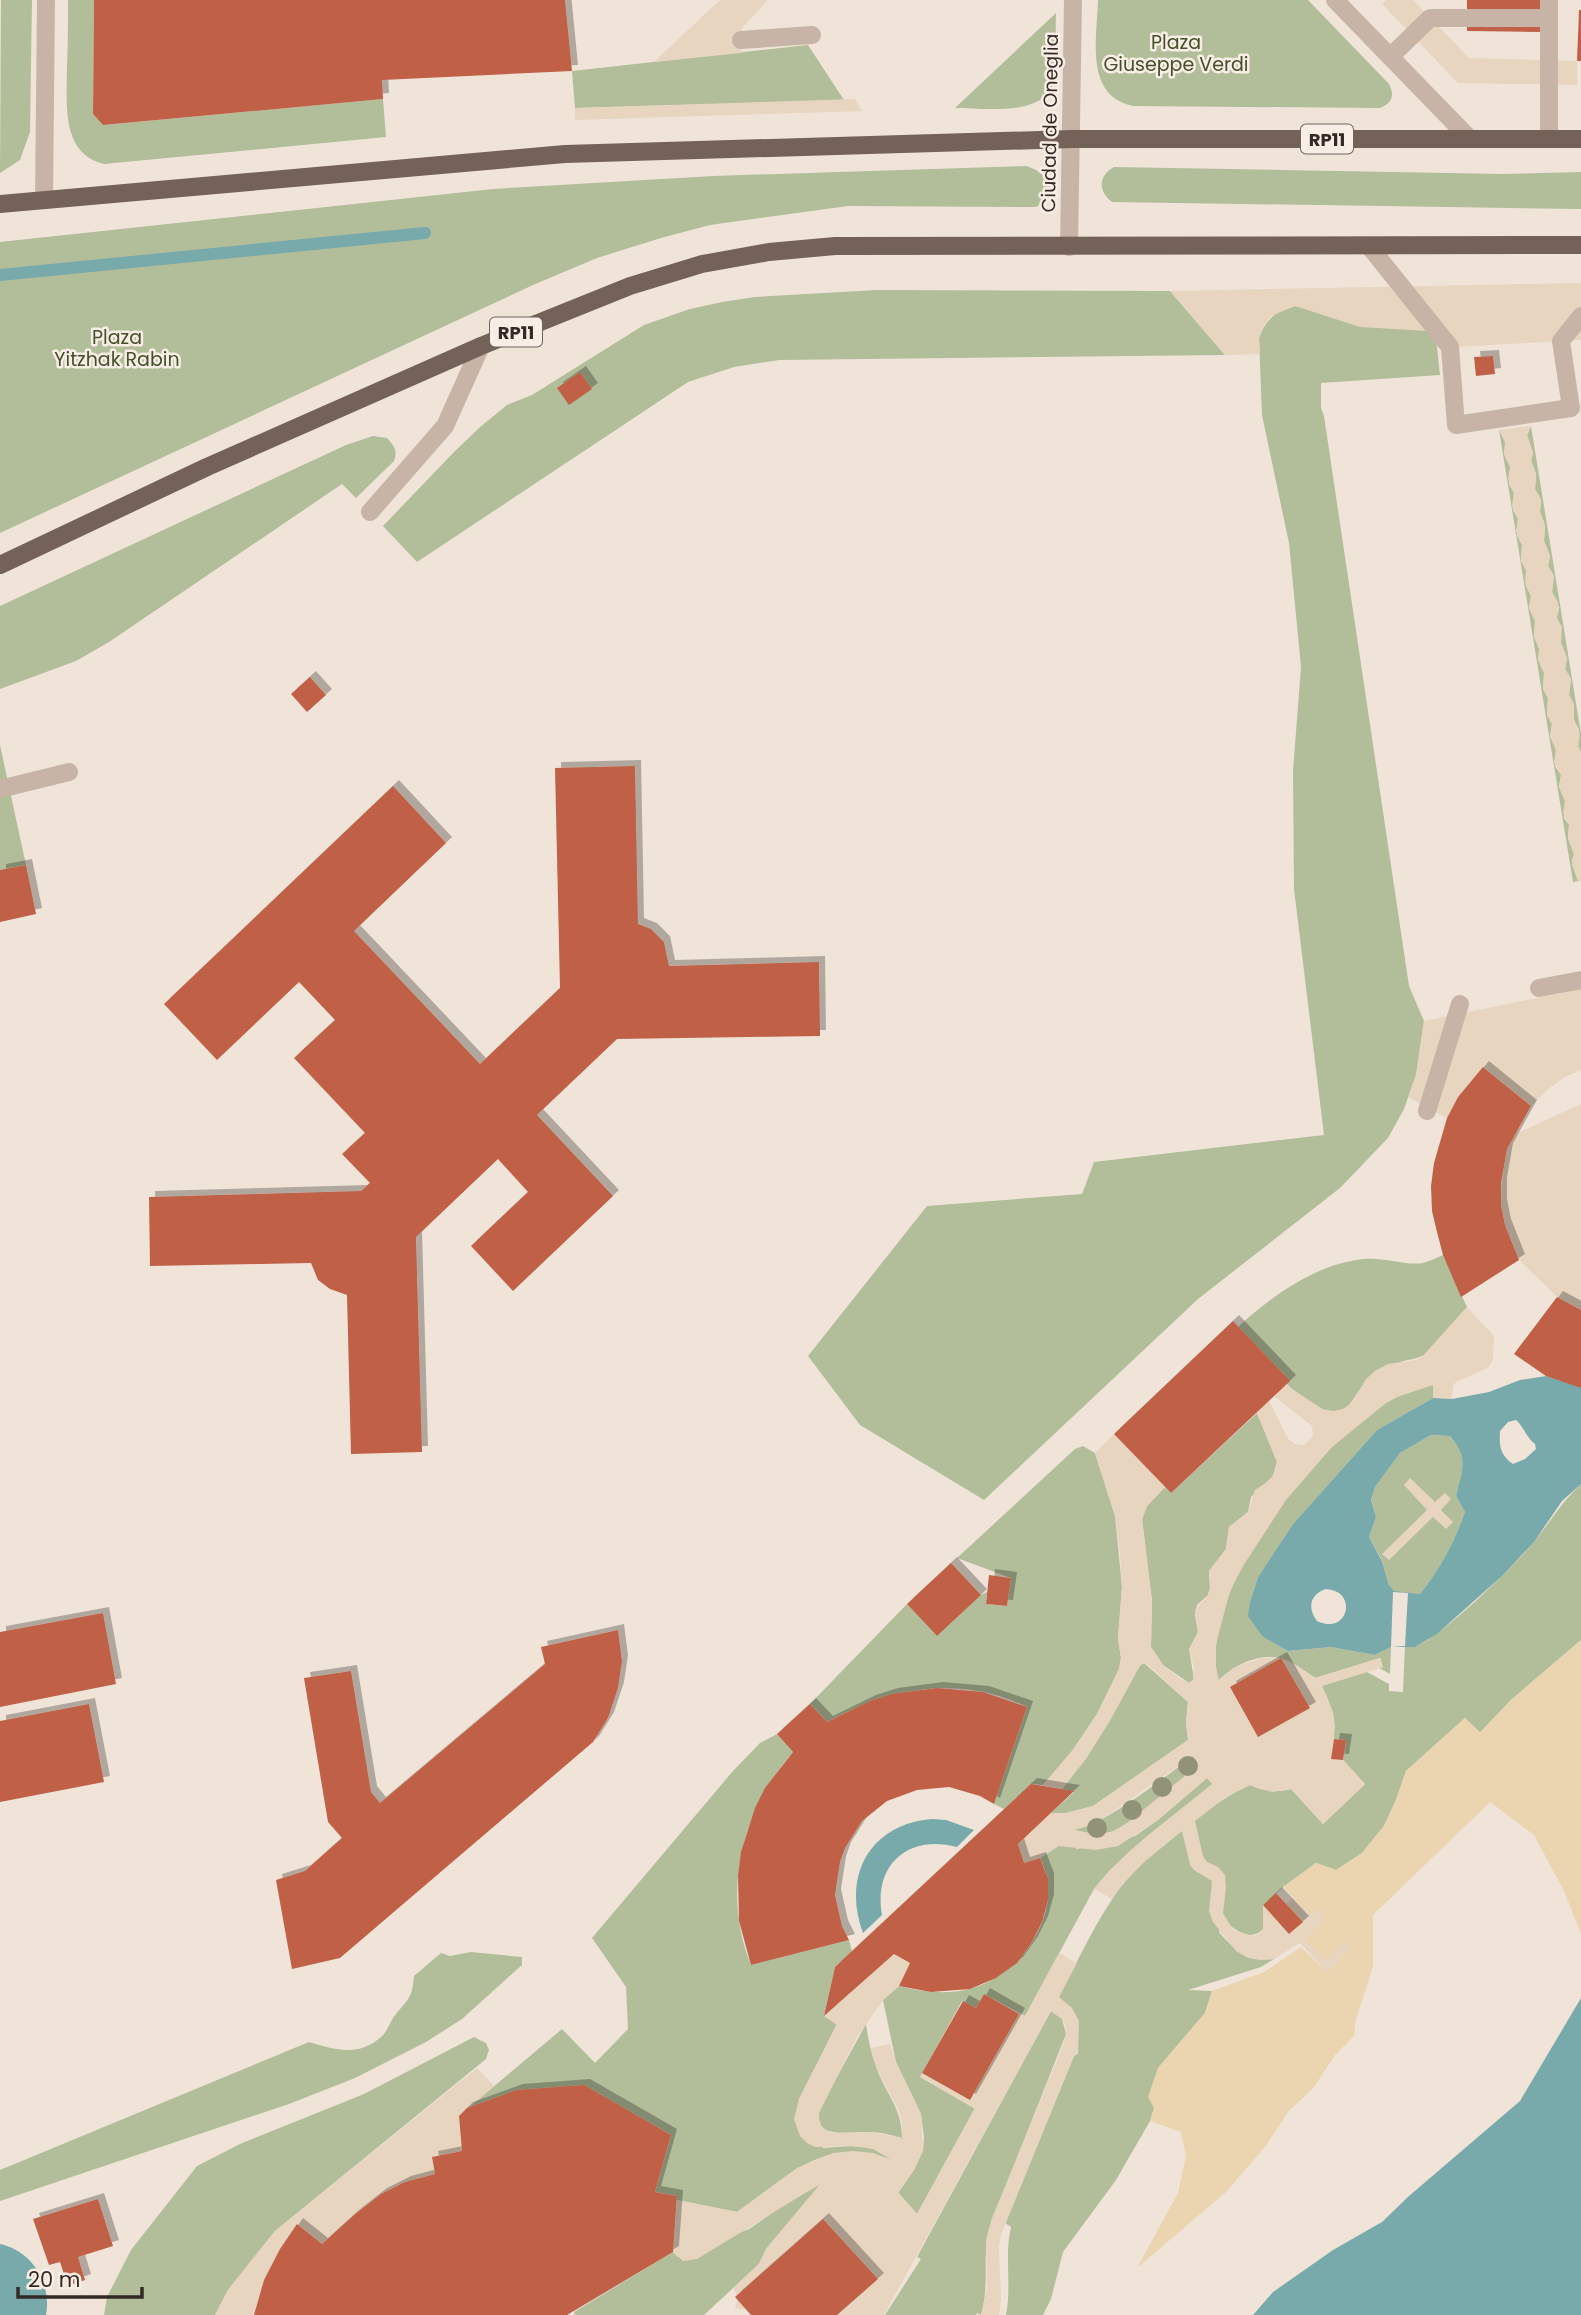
<svg xmlns="http://www.w3.org/2000/svg" width="1581" height="2315" font-family="Poppins,sans-serif">
<defs>
<filter id="shadow"><feDropShadow dx="6" dy="-6" stdDeviation="0" flood-color="#0004"/></filter>
</defs>
<rect width="100%" height="100%" fill="#f0e4d9"/>
<path fill="#b2bd9a" d="M1 0H32L30 132 20 160 0 173Z
M68 0H94L93 114 103 125 383 99 386 137 104 164C60 154 67 102 67 66 68 44 68 22 68 0Z
M1098 0H1308L1389 84C1395 96 1392 103 1380 108L1133 106C1084 96 1097 38 1098 0Z
M1056 13C1055 33 1058 65 1053 84 1042 117 983 108 955 108Z
M808 45 844 100 575 108 572 71Z
M1026 166C1049 173 1062 193 1036 207L848 206 710 225 661 238 597 258 533 285 0 533V242L493 189 713 176Z
M1114 167 1502 174 1581 172V209L1112 202C1098 191 1098 176 1114 167Z
M877 290 1170 291 1225 355 779 360 734 367 688 382 417 562 383 526 455 451 479 428 507 405 532 395 644 325 690 309 722 302 755 297Z
M1295 306 1428 331 1436 338 1440 375 1321 383V408L1324 416 1409 986 1424 1021 1416 1075 1404 1109 1388 1138 1340 1188 1198 1299 984 1500 860 1425 808 1356 927 1206 1082 1194 1094 1162 1324 1135 1294 889 1293 771 1301 667 1289 543 1262 415 1259 338C1266 319 1276 311 1295 306Z
M1531 426 1581 734V752L1578 746 1579 730 1574 720V705L1569 695 1571 679 1565 669 1567 658 1561 643 1557 618 1559 607 1552 592 1554 576 1548 566 1550 556 1544 541 1545 525 1540 512 1541 500 1535 489 1536 474 1531 460 1533 453 1527 435Z
M1499 430 1506 441 1504 454 1510 467 1509 484 1514 493 1513 510 1518 519 1517 535 1522 545 1521 561 1526 570V586L1531 596 1529 608 1535 621 1534 637 1540 649 1538 659 1544 673 1543 689 1548 698 1547 715 1552 724 1550 736 1556 750 1555 766 1561 775 1559 787 1565 801 1564 818 1569 825 1568 838 1574 854 1572 860 1578 881 1573 882Z
M373 436 387 438C394 446 398 450 394 461L356 498 342 484 109 642 76 661 0 689V606L346 445Z
M0 745 26 865 0 870Z
M1443 1255 1467 1307 1424 1355C1415 1360 1407 1359 1398 1363 1391 1366 1367 1381 1362 1387 1355 1394 1354 1402 1345 1408 1311 1427 1257 1349 1238 1327 1271 1296 1318 1263 1364 1259 1382 1257 1409 1266 1423 1263 1430 1261 1436 1258 1443 1255Z
M1435 1385 1433 1398 1377 1430 1293 1524 1258 1577 1250 1602 1263 1637 1288 1651 1331 1647 1375 1655 1391 1647 1390 1674 1379 1668 1383 1667 1380 1658 1315 1678C1306 1672 1296 1664 1286 1660 1262 1651 1235 1664 1218 1681 1212 1651 1218 1621 1230 1592 1256 1526 1359 1391 1435 1385Z
M1257 1413 1277 1462 1273 1476 1251 1497 1248 1512 1229 1527 1226 1549 1209 1571 1210 1588 1208 1595 1197 1605 1195 1615 1198 1632 1189 1649 1194 1679 1189 1683 1163 1665 1151 1647 1152 1601 1142 1519 1147 1506 1165 1487 1171 1493Z
M1431 1435 1450 1436C1469 1458 1462 1470 1456 1496L1465 1512C1454 1543 1440 1569 1420 1594L1393 1592 1389 1585 1382 1560 1369 1537 1376 1517 1371 1498 1375 1487 1400 1453Z
M1083 1446 1095 1453 1115 1516 1122 1587 1118 1638 1121 1658 1119 1669 1097 1714 1072 1751 1043 1785 1031 1784 1004 1809 994 1804 1027 1707C959 1674 891 1688 827 1722L810 1704 907 1604 937 1636 981 1595 987 1592 986 1604 1007 1606 1011 1578 957 1558 1075 1449Z
M1581 1484V1640L1511 1700 1480 1733 1465 1718 1406 1771 1396 1800 1384 1826 1362 1853 1336 1870 1316 1863 1283 1887 1263 1905V1929C1250 1943 1233 1929 1222 1918L1219 1932C1235 1951 1248 1961 1274 1959L1261 1967 1188 1990 1212 1991 1205 2013 1158 2068 1154 2108 1150 2121 1116 2180 1063 2252 1051 2299 1043 2315H1006C1012 2286 1004 2256 1011 2227L1005 2223 1074 2056 1078 2040 1072 2008 1058 1998C1076 1965 1092 1929 1113 1898 1136 1862 1211 1802 1250 1785 1263 1791 1277 1793 1291 1789L1323 1824 1365 1784 1343 1760 1346 1740 1334 1739C1335 1722 1331 1700 1321 1686L1367 1672 1389 1684V1691L1403 1692 1405 1646C1409 1646 1413 1647 1416 1646 1442 1637 1514 1566 1533 1543 1551 1521 1560 1504 1581 1484Z
M1144 1663 1188 1702 1186 1722 1188 1740 1093 1806 1066 1813H1051L1074 1792 1062 1789C1086 1759 1106 1729 1123 1695 1129 1685 1133 1668 1144 1663Z
M777 1734 793 1752C742 1811 721 1891 751 1965L849 1940 852 1951 835 1967 824 2016 837 2024 799 2099 823 2148C845 2146 876 2142 893 2160 822 2135 791 2175 737 2212L677 2200V2196L655 2192 671 2135 584 2086 467 2109 562 2029 595 2063 628 2029 626 1987 592 1938 733 1771 760 1743Z
M1193 1756 1198 1766C1176 1784 1136 1825 1110 1832 1100 1835 1092 1834 1082 1832L1076 1849 1135 1836 1158 1820 1207 1778 1213 1784C1172 1817 1127 1848 1094 1889L1025 2016 984 1994 976 2008 962 2001 920 2077 975 2108 917 2214 898 2193 914 2170 923 2151 924 2137 921 2114 896 2062 883 2000 899 1986C922 1992 946 1995 969 1989 1022 1976 1067 1911 1040 1858L1057 1847 1069 1829C1093 1835 1171 1772 1193 1756Z
M471 1952 522 1957V1965L462 2019 426 2042 355 2078 289 2104 0 2201V2170L309 2042C335 2050 359 2057 381 2037 388 2031 390 2021 396 2014 409 1998 412 1998 414 1976L441 1953 450 1956Z
M1051 2011 1062 2019 1066 2034 989 2229C982 2258 990 2284 981 2315L977 2313 976 2315H885L921 2259 917 2257Z
M866 2024C868 2040 872 2056 878 2072 888 2097 902 2109 902 2138 891 2135 880 2132 868 2132 849 2131 811 2141 820 2108Z
M474 2037 486 2043 489 2050 486 2059 275 2231 228 2290 215 2315H104L107 2297 131 2250 197 2166 240 2144 364 2094Z
M822 2183 766 2249 759 2264 704 2315H575L574 2312 673 2252 678 2257 749 2229 787 2203Z"/>
<path fill="#ead5b0" d="M1581 1640V1934L1564 1891 1534 1835 1490 1802 1373 1915V1967L1356 2019 1354 2036 1335 2055 1314 2087 1288 2112 1265 2147 1226 2192 1137 2268 1178 2193 1186 2156 1181 2132 1150 2121 1154 2108 1148 2097 1158 2068 1205 2013 1212 1991 1264 1972 1301 1947 1327 1972 1345 1942 1326 1961 1305 1938 1323 1922 1309 1915 1283 1887 1316 1863 1336 1870 1362 1853 1384 1826 1396 1800 1406 1771 1465 1718 1480 1732 1511 1700Z"/>
<path fill="#e7d5c0" fill-rule="evenodd" d="M720 0H768L742 28 741 53 654 62Z
M1386 0H1413L1469 58 1577 61V85L1458 83 1382 4Z
M855 99 862 111 575 120V108Z
M1581 283V340L1437 348 1436 338 1428 331 1360 327 1295 306 1271 316 1263 327 1259 338 1260 354 1225 355 1170 291Z
M1531 426 1527 435 1533 453 1531 461 1536 474 1535 489 1541 500 1540 512 1545 525 1544 541 1550 556 1548 566 1554 576 1552 592 1558 602 1557 618 1562 627 1561 643 1567 658 1565 669 1571 679 1569 695 1574 705V720L1580 735 1578 746 1581 752V881H1578L1572 865 1574 854 1568 838 1569 825 1563 813 1565 801 1559 787 1561 775 1554 762 1556 750 1550 736 1552 724 1547 715 1548 698 1543 689 1544 673 1538 659 1539 649 1534 637 1535 621 1529 608 1531 596 1525 582 1526 570 1521 561 1522 545 1516 531 1518 519 1512 506 1514 493 1508 479 1510 467 1504 454 1505 442 1499 430Z
M1581 989V1070L1565 1077 1548 1089 1531 1106 1484 1067 1458 1097 1447 1118 1408 1097 1416 1075 1424 1021Z
M1581 1104V1310L1557 1297 1519 1260 1505 1225 1501 1205 1504 1166 1507 1149 1515 1134Z
M1467 1307 1494 1336 1493 1360 1488 1368 1456 1382 1453 1386 1452 1399 1433 1398V1385L1391 1399 1332 1447 1286 1500 1243 1566 1230 1591 1216 1644 1215 1663 1219 1681 1233 1668 1261 1658H1280L1289 1661 1316 1678 1380 1658 1383 1667 1322 1686 1333 1712 1335 1727 1331 1758 1343 1760 1365 1784 1323 1824 1291 1789 1272 1792 1250 1785 1226 1797 1195 1821 1203 1856 1207 1862 1218 1867 1225 1875 1226 1888 1223 1913 1233 1930 1253 1936 1258 1934 1263 1929V1905L1290 1934 1302 1922 1286 1904 1293 1898 1309 1915 1317 1909 1324 1913 1323 1922 1305 1938 1326 1960 1345 1942 1352 1948 1327 1972 1300 1943 1274 1959 1260 1960 1248 1958 1236 1951 1213 1922 1209 1911 1212 1881 1194 1870 1190 1865 1182 1831 1143 1863 1123 1883 1112 1899 1094 1889 1109 1871 1131 1850 1212 1784 1207 1778 1158 1820 1118 1846 1096 1850 1058 1846 1040 1858 1024 1863 1018 1844 1051 1813H1066L1093 1806 1188 1740 1186 1722 1188 1702 1147 1664H1141L1111 1719 1086 1759 1062 1789 1043 1785 1072 1751 1097 1714 1119 1669 1121 1658 1118 1638 1122 1587 1120 1554 1115 1516 1095 1453 1114 1434 1165 1487 1147 1506 1142 1519 1152 1601 1151 1647 1163 1665 1179 1678 1190 1683 1193 1680 1194 1668 1189 1649 1198 1633 1195 1610 1208 1595 1210 1588 1209 1571 1226 1549 1229 1527 1248 1513 1255 1490 1270 1480 1276 1470 1277 1462 1257 1413 1269 1400 1288 1439 1295 1444 1304 1445 1313 1436 1312 1426 1274 1396 1286 1385 1324 1410 1334 1411 1343 1409 1352 1403 1366 1379 1375 1371 1388 1364 1416 1360 1424 1355ZM1193 1756 1197 1766 1127 1823 1112 1832 1100 1835 1075 1830 1102 1819Z
M1410 1478 1435 1502 1445 1493 1451 1499 1441 1510 1453 1522 1446 1529 1433 1517 1389 1560 1382 1554 1427 1510 1404 1485Z
M1059 1953 1077 1963 1059 1997 1072 2008 1079 2021 1078 2054 1074 2056 1001 2235 999 2246 1001 2300 999 2315H981L987 2288 986 2240 992 2218 1063 2045 1066 2034 1065 2024 1062 2019 1051 2011 884 2315H800L735 2308 738 2298 733 2288 759 2264 766 2249 820 2184 697 2259 683 2261 673 2252 677 2200 737 2212 797 2168 833 2153 853 2151 873 2153 892 2160 873 2149 853 2146 815 2147 807 2143 800 2136 794 2119 799 2099 837 2025 824 2016 894 1954 910 1963 899 1986 883 2000 857 2037 818 2115 822 2128 832 2133 871 2132 902 2138V2123L898 2109 879 2074 870 2048 890 2044 896 2062 921 2114 923 2151 914 2170 898 2192 917 2214 975 2109 920 2077 933 2053 961 2068 998 2002 1025 2016Z
M477 2068 494 2086 459 2116 462 2151 432 2157 435 2174 381 2194 354 2215 322 2244 297 2224 264 2280 254 2315H215L228 2290 275 2231Z"/>
<path fill="#79aaab" fill-rule="evenodd" d="M1546 1376 1581 1387V1484L1562 1501 1534 1542 1502 1576 1437 1634 1415 1647H1391L1375 1655 1331 1647 1288 1651 1263 1637 1248 1616 1250 1602 1258 1577 1293 1524 1377 1430 1433 1398 1452 1399 1489 1392 1520 1380ZM1516 1420C1524 1427 1526 1437 1535 1444L1536 1449 1525 1459 1513 1464C1500 1455 1499 1446 1500 1431L1508 1422ZM1431 1435 1450 1436C1469 1458 1462 1470 1456 1496L1465 1512C1454 1543 1440 1569 1420 1594L1394 1591 1389 1585 1382 1561 1369 1537 1376 1517 1371 1499 1375 1487 1400 1453ZM1326 1589C1359 1591 1348 1636 1317 1621 1307 1608 1310 1594 1326 1589Z
M932 1819 946 1820 974 1830 957 1847C908 1834 873 1865 882 1915L863 1933C842 1877 869 1824 932 1819Z
M1581 1998V2315H1253L1273 2292 1333 2250 1382 2222 1409 2196 1520 2101Z
M0 2244C32 2251 52 2283 46 2315H0Z"/>
<path fill="#f0e4d9" d="M1393 1592 1408 1593 1405 1646 1391 1647Z"/>
<g fill="none" stroke-linecap="round" stroke-linejoin="round">
<path stroke="#79aaab" stroke-width="12" d="M0 275 425 233"/>
</g>
<path fill="#bf6147" filter="url(#shadow)" d="M94 0H565L572 71 382 80 383 99 103 125 93 114Z
M1467 0H1542V32L1467 31Z
M1579 10H1581V61H1577Z
M1493 356 1495 374 1476 376 1474 357Z
M580 372 592 389 569 405 557 388Z
M310 677 326 695 307 712 291 694Z
M635 766 638 924 651 929 664 942 669 966 819 962 820 1036 617 1039 537 1115 613 1196 513 1291 471 1246 528 1192 498 1159 416 1237 422 1452 351 1454 347 1295 330 1289 318 1280 311 1263 150 1266 149 1197 361 1191 370 1183 342 1154 365 1133 294 1058 335 1020 299 982 217 1060 164 1004 393 786 446 843 354 931 480 1064 560 988 555 768Z
M26 865 36 914 0 922V870Z
M1483 1067 1531 1106 1507 1149 1501 1183V1205L1505 1225 1519 1260 1461 1297 1443 1255 1437 1232 1432 1211 1431 1186 1434 1163 1447 1118 1458 1097Z
M1557 1297 1581 1310V1388L1546 1376 1514 1354Z
M1233 1321 1290 1381 1171 1493 1114 1434Z
M951 1563 981 1595 937 1636 907 1604Z
M989 1575 1011 1578 1007 1606 986 1604Z
M103 1613 116 1684 0 1707V1632Z
M618 1630 622 1661 618 1688 608 1718 593 1742 340 1958 292 1969 276 1880 305 1871 342 1838 328 1822 304 1678 351 1671 371 1792 380 1803 545 1664 541 1647Z
M1281 1658 1310 1708 1258 1737 1230 1687Z
M937 1688 983 1692 1027 1707 994 1804 980 1796 949 1787 917 1790 887 1801 862 1821 845 1848 840 1862 835 1895 842 1926 849 1940 751 1965 739 1921 738 1875 741 1852 755 1808 765 1788 793 1752 777 1734 810 1704 827 1722 870 1701 892 1694Z
M89 1704 104 1782 0 1802V1721Z
M1334 1739 1346 1740 1343 1760 1331 1759Z
M1031 1784 1074 1791 1018 1844 1024 1863 1040 1858 1048 1879V1900L1042 1922 1032 1942 1017 1963 996 1978 970 1989 931 1992 899 1986 910 1963 894 1954 824 2016 835 1967Z
M1276 1893 1303 1922 1289 1934 1263 1905Z
M984 1994 1019 2014 970 2100 922 2073 963 2001 976 2008Z
M584 2085 671 2135 655 2192 677 2196 673 2252 567 2315H254L264 2280 280 2249 297 2224 322 2244 354 2215 381 2194 405 2182 435 2174 432 2157 462 2151 459 2116 467 2108 517 2090Z
M98 2199 113 2246 78 2257 85 2280 68 2286 60 2262 49 2265 33 2219Z
M823 2219 878 2279 837 2315H751L735 2297Z"/>
<g fill="none" stroke-linecap="round" stroke-linejoin="round">
<path stroke="#c7b4a6" stroke-width="18" d="M1335 0 1469 138
M1549 0V18
M741 40 812 35
M1390 57 1430 18H1549V139
M44 200 46 0
M1369 246 1450 347 1456 425 1571 408 1561 341 1581 316
M1069 247 1073 0
M370 512 445 426 481 346
M0 789 69 772
M1539 988 1581 980
M1427 1111 1460 1004"/>
<path stroke="#746158" stroke-width="18" d="M0 204 565 154 1072 139H1581
M0 565 207 467 481 346 630 286 702 264 769 252 835 246 1581 245"/>
</g>
<g fill="#919379">
<circle cx="1188" cy="1766" r="10"/>
<circle cx="1162" cy="1787" r="10"/>
<circle cx="1132" cy="1810" r="10"/>
<circle cx="1097" cy="1828" r="10"/>
</g>
<g text-anchor="middle" dominant-baseline="central" stroke-width="5" stroke-linejoin="round" paint-order="stroke">
<g fill="#f8eee5" stroke="#6e655f" stroke-width="2">
<rect x="1301" y="124.5" width="52" height="29" rx="5"/>
<rect x="490" y="317.5" width="52" height="29" rx="5"/>
</g>
<g font-size="18" font-weight="bold" fill="#332a26">
<text x="1327" y="139">RP11</text>
<text x="516" y="332">RP11</text>
</g>
<g font-size="19" fill="#44502b" stroke="#f8eee5">
<text x="1176" y="42">Plaza<tspan x="1176" dy="22">Giuseppe Verdi</tspan></text>
<text x="117" y="337">Plaza<tspan x="117" dy="22">Yitzhak Rabin</tspan></text>
</g>
<g font-size="19" fill="#332a26" stroke="#f8eee5">
<text transform="translate(1050 123) rotate(-89)">Ciudad de Oneglia</text>
</g>
</g>
<path d="M18 2287v10h124v-10" fill="none" stroke="#332a26" stroke-width="3.5"/>
<text x="28" y="2287" font-size="21" fill="#332a26" stroke="#f8eee5" stroke-width="5" paint-order="stroke">20 m</text>
</svg>
